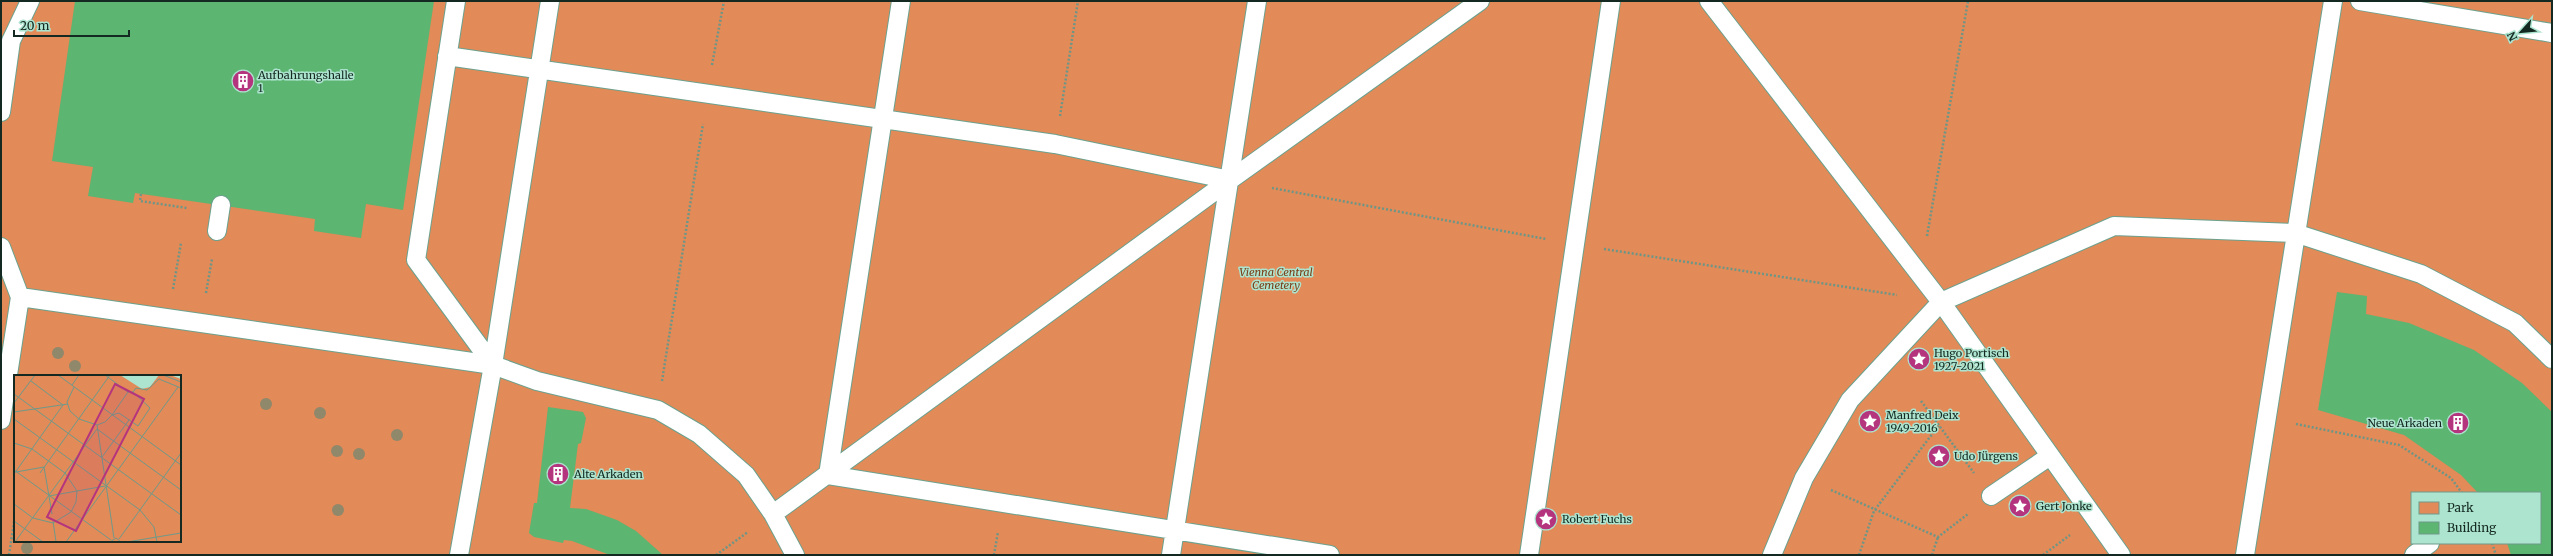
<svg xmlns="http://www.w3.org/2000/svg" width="2553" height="556" font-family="Merriweather,serif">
<rect width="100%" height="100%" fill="#ade4cf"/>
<path fill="#e28a58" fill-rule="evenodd" d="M1 1H2552V555H1ZM15 376H180V541H15ZM2412 493H2540V543H2412Z"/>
<path fill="#5cb570" d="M75 1H434L403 210 366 204 361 238 314 231 315 219 135 193 133 203 88 196 93 167 52 161Z
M2337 292 2367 296 2366 314 2409 323 2474 350 2522 383 2552 412V555H2511L2507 543H2540V493H2478L2461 475 2404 435 2318 410Z
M548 407 583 412 586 418 581 443 578 444 570 508 586 509 617 520 636 531 663 555H610L572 541 564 540 563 543 534 537 529 533 534 503H537Z"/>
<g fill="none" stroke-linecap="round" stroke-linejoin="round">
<g stroke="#6ca18d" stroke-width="20">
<path id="service" d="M901 1 828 475 1330 555
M1709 1 1941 302 2121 555
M2360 1 2552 33
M447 56 1055 144 1230 180
M1 112 11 41 30 1
M217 231 221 205
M1 247 20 297 493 365 416 260 456 1
M493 365 537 381 658 410 699 434 746 475 773 514 795 555
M1 420 20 297
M1991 496 2050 456
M773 514 1230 180 1480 1
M459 555 493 365 550 1
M1171 555 1257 1
M1529 555 1611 1
M1772 555 1804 478 1850 400 1941 302 2114 226 2295 233 2421 274 2515 323 2552 359
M2245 555 2333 1
M2414 555 2430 543"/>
</g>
<path stroke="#6d9686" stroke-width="2.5" stroke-dasharray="2 2" stroke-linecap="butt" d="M712 65 724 1
M1060 116 1078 1
M1272 188 1546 239
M141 194 140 201 187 208
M1927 236 1968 1
M1604 249 1897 295
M173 289 181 243
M206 293 212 259
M662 381 703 124
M1921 401 1974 473
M2296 424 2399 445 2451 478 2462 493
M1831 490 1938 537 1968 514
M2492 543 2496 555
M9 555 15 516
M716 555 748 532
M994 555 998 532
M1859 555 1874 511 1939 425
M1932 555 1938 537
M2043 555 2070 535"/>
<use href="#service" stroke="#fff" stroke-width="18"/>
</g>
<g fill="#90886a">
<circle cx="58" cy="353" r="6"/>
<circle cx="75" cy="366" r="6"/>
<circle cx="266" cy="404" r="6"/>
<circle cx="320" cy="413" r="6"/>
<circle cx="397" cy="435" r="6"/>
<circle cx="337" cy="451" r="6"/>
<circle cx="359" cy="454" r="6"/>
<circle cx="338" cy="510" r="6"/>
<circle cx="27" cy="548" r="6"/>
</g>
<defs>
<g id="building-disc" transform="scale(1.15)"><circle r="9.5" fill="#b5347e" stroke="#ade4cf"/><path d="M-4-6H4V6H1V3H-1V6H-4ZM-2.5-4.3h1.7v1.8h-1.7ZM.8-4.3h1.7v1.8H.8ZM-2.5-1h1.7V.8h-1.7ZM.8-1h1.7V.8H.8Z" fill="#fff"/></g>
<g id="sight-disc" transform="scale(1.15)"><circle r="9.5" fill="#b5347e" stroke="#ade4cf"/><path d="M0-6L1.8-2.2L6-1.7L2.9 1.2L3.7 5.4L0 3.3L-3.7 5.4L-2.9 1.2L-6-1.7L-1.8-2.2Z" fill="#fff"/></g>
</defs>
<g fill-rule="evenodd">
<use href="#building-disc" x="243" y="81"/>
<use href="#sight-disc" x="1919" y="359"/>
<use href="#sight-disc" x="1870" y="421"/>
<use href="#building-disc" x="2458" y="423"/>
<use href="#sight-disc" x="1939" y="456"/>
<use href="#building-disc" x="558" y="474"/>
<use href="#sight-disc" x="2020" y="506"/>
<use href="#sight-disc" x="1546" y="519"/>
</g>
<g text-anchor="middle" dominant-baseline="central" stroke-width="3" stroke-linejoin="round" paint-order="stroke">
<g font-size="11" fill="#132921" stroke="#ade4cf" text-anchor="start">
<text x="258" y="75">Aufbahrungshalle<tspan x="258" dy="13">1</tspan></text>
<text x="1934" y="353">Hugo Portisch<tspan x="1934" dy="13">1927-2021</tspan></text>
<text x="1886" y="415">Manfred Deix<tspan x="1886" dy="13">1949-2016</tspan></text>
<text x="2442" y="423" text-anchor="end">Neue Arkaden</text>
<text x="1954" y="456">Udo Jürgens</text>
<text x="574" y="474">Alte Arkaden</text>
<text x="2036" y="506">Gert Jonke</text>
<text x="1562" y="519">Robert Fuchs</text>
</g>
<g font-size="11" font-style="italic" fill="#793d17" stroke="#ade4cf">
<text x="1276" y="272">Vienna Central<tspan x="1276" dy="13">Cemetery</tspan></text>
</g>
</g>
<g transform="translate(14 375)">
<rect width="167" height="167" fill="#ade4cf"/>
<path d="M0 0H106L128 14 136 12 145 0H156L167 4V167H0Z" fill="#e28a58"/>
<path fill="none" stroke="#6f9989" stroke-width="1" d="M44 0 167 90M91 0 114 17M149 0 167 7M58 10 65 0M60 12 53 27 56 36 65 44 83 50 91 47 98 40M119 17 136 33 124 51 105 38 98 40 114 17H119L122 13 133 15 145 4 167 13M0 19 167 140M0 28 21 0M0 37 54 29M0 44 126 135 140 152 143 167M83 50 100 163M0 68 18 74 51 98 63 116 62 127 57 137 39 148 19 143 0 129M88 82 115 45M0 95 97 165M2 97 30 92 38 139M26 98 96 0M0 99 49 30 17 6M35 121 91 111M0 146 29 167M39 146 42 167M105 164 167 78M1 167 83 54 167 115M52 167 164 12M96 167 102 163 107 167M113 167 167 158"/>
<path fill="#b5347e" fill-opacity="0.15" stroke="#b5347e" stroke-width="2" d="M101 9 130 24 62 156 33 142Z"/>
<rect width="167" height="167" fill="none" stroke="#132921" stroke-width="2"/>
</g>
<rect width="2553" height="556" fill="none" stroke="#132921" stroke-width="4"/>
<rect x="2411" y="492" width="130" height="52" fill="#ade4cf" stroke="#6f9989"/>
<rect x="2419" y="502" width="20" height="12" fill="#e28a58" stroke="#6f9989"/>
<text x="2447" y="512" font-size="12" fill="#132921">Park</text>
<rect x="2419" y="522" width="20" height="12" fill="#5cb570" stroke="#6f9989"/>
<text x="2447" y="532" font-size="12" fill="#132921">Building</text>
<g transform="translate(2521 32) rotate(243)" stroke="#ade4cf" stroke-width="3" paint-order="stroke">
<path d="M0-3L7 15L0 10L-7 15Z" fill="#132921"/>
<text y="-6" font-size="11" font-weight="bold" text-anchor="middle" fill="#132921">N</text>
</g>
<path d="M14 30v6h115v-6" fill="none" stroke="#132921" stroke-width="2"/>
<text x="20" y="30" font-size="12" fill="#132921" stroke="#ade4cf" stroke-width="3" paint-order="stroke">20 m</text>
</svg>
